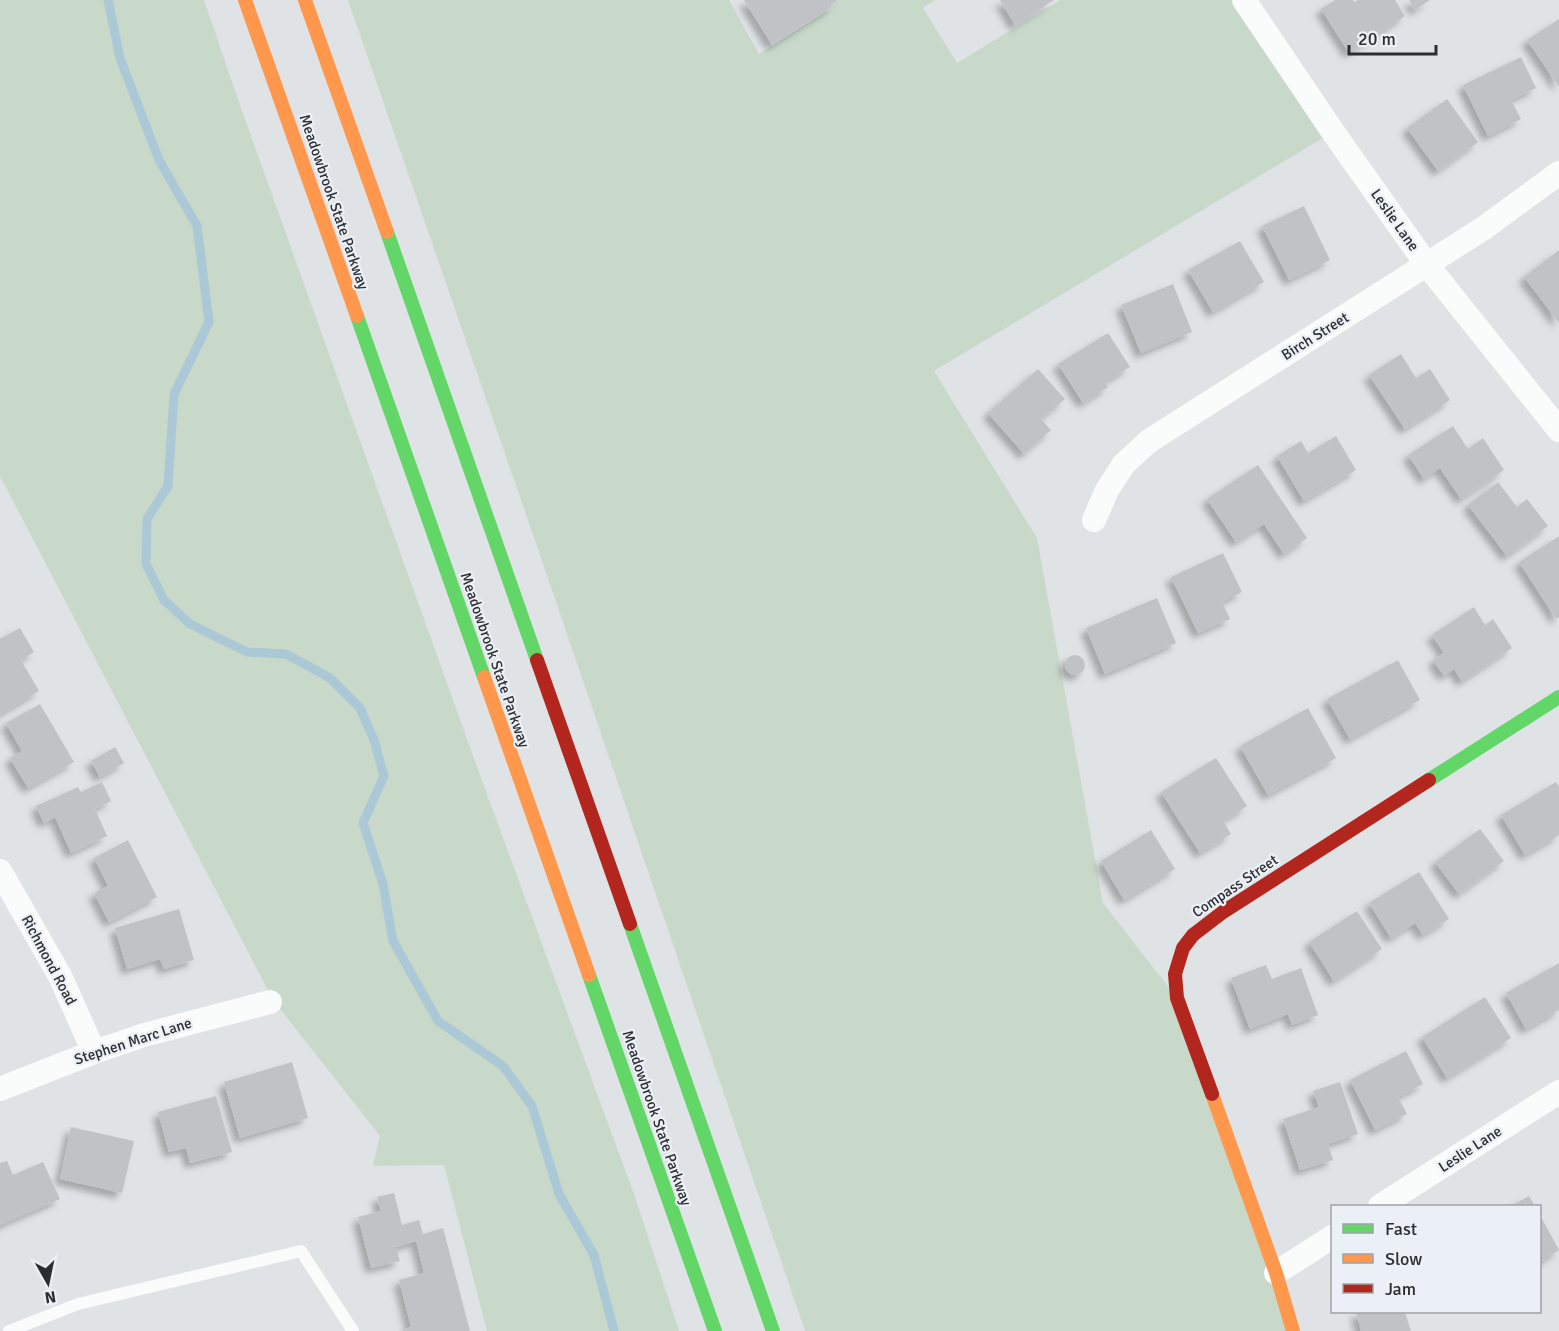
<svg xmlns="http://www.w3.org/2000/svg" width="1559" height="1331" font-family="Signika,sans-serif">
<defs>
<filter id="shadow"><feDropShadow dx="-5.5" dy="5.5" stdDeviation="3" flood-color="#0004"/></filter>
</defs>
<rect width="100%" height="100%" fill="#e0e3e5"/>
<path fill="#c8d9ca" d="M0 0H204L242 111 477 767 635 1197 679 1331H487L444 1165 373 1166 380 1136 273 1000 0 476Z
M348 0H729L759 54 832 8 831 5 838 0H935L923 8 957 63 1060 0H1244L1333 132 934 371 1037 538 1103 903 1177 998 1293 1331H805L540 555Z"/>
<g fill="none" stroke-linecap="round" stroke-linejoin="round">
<path stroke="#aac8d6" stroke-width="9" d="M108 0 120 58 159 160 197 226 209 322 174 394 168 486 147 519 146 564 164 600 190 624 247 652 286 654 330 678 360 708 374 740 384 776 363 823 383 884 393 941 438 1021 503 1066 532 1106 559 1194 594 1255 614 1331"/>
</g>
<path fill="#c0c3c5" filter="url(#shadow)" d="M744 0H838L831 5 832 7 772 45Z
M1000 0H1054L1015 25Z
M1335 0H1353L1354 2 1358 0H1395L1405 16 1349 53 1321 9Z
M1409 0H1430L1415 10Z
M1559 19V87L1527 40Z
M1521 57 1536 88 1511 100 1521 119 1488 136 1463 85Z
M1447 99 1478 142 1438 171 1407 128Z
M1304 206 1330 260 1289 280 1262 226Z
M1240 241 1264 282 1213 312 1188 270Z
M1559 250V323L1524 277Z
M1173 284 1192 332 1141 353 1121 305Z
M1108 333 1130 367 1105 382 1108 387 1083 403 1058 364Z
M1401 354 1416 378 1430 369 1450 400 1405 429 1369 375Z
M1038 369 1065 399 1041 419 1051 430 1024 454 988 413Z
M1453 426 1468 449 1483 438 1504 470 1461 499 1440 468 1424 479 1408 455Z
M1336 436 1356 470 1304 501 1277 456 1301 441 1308 453Z
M1258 465 1307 538 1284 554 1264 524 1236 542 1207 499Z
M1498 482 1517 507 1527 499 1548 526 1507 556 1468 505Z
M1559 536V617L1556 619 1519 562Z
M1223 553 1242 592 1222 602 1230 619 1198 633 1171 577Z
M1157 598 1176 643 1105 674 1086 628Z
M1474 607 1485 625 1493 619 1512 648 1462 681 1454 669 1444 676 1433 660 1444 653 1432 635Z
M20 628 34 652 21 660 39 691 0 714V639Z
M1065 665a10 10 0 1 1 20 0a10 10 0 1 1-20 0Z
M1398 660 1420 700 1350 739 1327 699Z
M40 704 74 762 28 788 10 758 22 751 6 723Z
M1308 708 1336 758 1268 795 1240 746Z
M115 747 124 763 100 777 91 761Z
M1216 758 1247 806 1223 821 1231 834 1200 853 1161 792Z
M102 782 111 801 95 809 107 836 71 853 55 817 44 823 36 806 78 787 81 792Z
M1556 782 1559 787V835L1525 855 1501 815Z
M1480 829 1504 861 1459 894 1435 862Z
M1151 830 1175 869 1124 900 1101 861Z
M128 840 157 897 109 922 94 893 108 886 94 858Z
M1419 872 1449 919 1423 935 1415 923 1391 938 1369 903Z
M179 909 194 960 164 969 160 959 127 969 115 928Z
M1357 911 1382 949 1334 981 1309 942Z
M1559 963V1010L1526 1029 1506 993Z
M1266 965 1272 979 1301 968 1318 1015 1292 1025 1288 1014 1250 1029 1231 978Z
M1485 997 1511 1038 1447 1078 1422 1037Z
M1406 1051 1423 1084 1398 1097 1407 1114 1375 1130 1350 1080Z
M292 1062 308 1118 240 1138 224 1082Z
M1340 1082 1358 1134 1328 1144 1333 1160 1300 1170 1283 1119 1319 1107 1313 1091Z
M216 1096 232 1152 190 1163 186 1148 169 1152 158 1112Z
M71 1127 134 1141 122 1193 60 1179Z
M7 1161 13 1175 43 1162 60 1199 0 1225V1163Z
M394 1193 402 1225 419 1220 423 1234 443 1228 470 1331H406L405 1329 411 1327 399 1280 424 1273 416 1241 396 1247 400 1261 371 1268 358 1217 381 1211 377 1197Z
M1529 1196 1535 1206H1511Z
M1540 1215 1559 1250 1540 1262Z
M1356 1312H1405L1411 1331H1361Z"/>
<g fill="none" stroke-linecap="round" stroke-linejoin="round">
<path stroke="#fafbfb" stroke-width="12" d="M9 1331 78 1304 301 1251 353 1331"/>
<path stroke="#fafbfb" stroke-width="24" d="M1244 0 1333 132 1427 265 1559 430
M1094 520 1107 490 1124 464 1149 441 1484 228 1559 173
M0 871 60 976 94 1052
M0 1089 94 1052 144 1035 270 1002
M1380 1206 1559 1092
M1276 1273 1332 1237"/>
<path stroke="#63d668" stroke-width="14" d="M387 232 537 660
M357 316 484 677
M1429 780 1559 697
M630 924 773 1331
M589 975 715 1331"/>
<path stroke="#ff974d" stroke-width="14" d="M245 0 357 316
M305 0 387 232
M484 677 589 975
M1212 1094 1276 1273 1293 1331"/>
<path stroke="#b3261e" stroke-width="14" d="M537 660 630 924
M1212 1094 1177 998 1175 974 1183 948 1193 935 1223 912 1429 780"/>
</g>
<g text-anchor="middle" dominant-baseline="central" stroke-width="4.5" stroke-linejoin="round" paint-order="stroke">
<g font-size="15" fill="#2b2d2f" stroke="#eaf0f5">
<text transform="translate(334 202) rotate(71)">Meadowbrook State Parkway</text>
<text transform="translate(1395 220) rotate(55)">Leslie Lane</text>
<text transform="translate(1315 336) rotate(-32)">Birch Street</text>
<text transform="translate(495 660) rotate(71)">Meadowbrook State Parkway</text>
<text transform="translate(1235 886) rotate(-34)">Compass Street</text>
<text transform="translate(49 960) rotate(62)">Richmond Road</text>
<text transform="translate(133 1041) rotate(-18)">Stephen Marc Lane</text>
<text transform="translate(657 1118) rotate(71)">Meadowbrook State Parkway</text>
<text transform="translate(1470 1149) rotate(-33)">Leslie Lane</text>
</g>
</g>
<rect x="1331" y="1205" width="210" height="108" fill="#eaf0f5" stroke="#9ea2a6" stroke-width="1.5"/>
<rect x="1343" y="1224" width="30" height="9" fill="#63d668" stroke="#9ea2a6" stroke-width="1.5"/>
<text x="1385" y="1235" font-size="18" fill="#2b2d2f">Fast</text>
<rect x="1343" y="1254" width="30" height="9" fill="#ff974d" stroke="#9ea2a6" stroke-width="1.5"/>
<text x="1385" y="1265" font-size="18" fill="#2b2d2f">Slow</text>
<rect x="1343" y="1284" width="30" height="9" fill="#b3261e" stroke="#9ea2a6" stroke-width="1.5"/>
<text x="1385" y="1295" font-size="18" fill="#2b2d2f">Jam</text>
<g transform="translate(48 1283) rotate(171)" stroke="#eaf0f5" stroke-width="4.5" paint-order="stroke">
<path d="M0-4.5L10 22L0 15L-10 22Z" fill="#2b2d2f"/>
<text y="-9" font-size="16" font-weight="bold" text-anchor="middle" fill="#2b2d2f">N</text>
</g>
<path d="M1349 45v9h87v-9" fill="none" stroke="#2b2d2f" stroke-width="3"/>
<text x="1358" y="45" font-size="18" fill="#2b2d2f" stroke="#eaf0f5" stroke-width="4.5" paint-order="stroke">20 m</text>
</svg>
